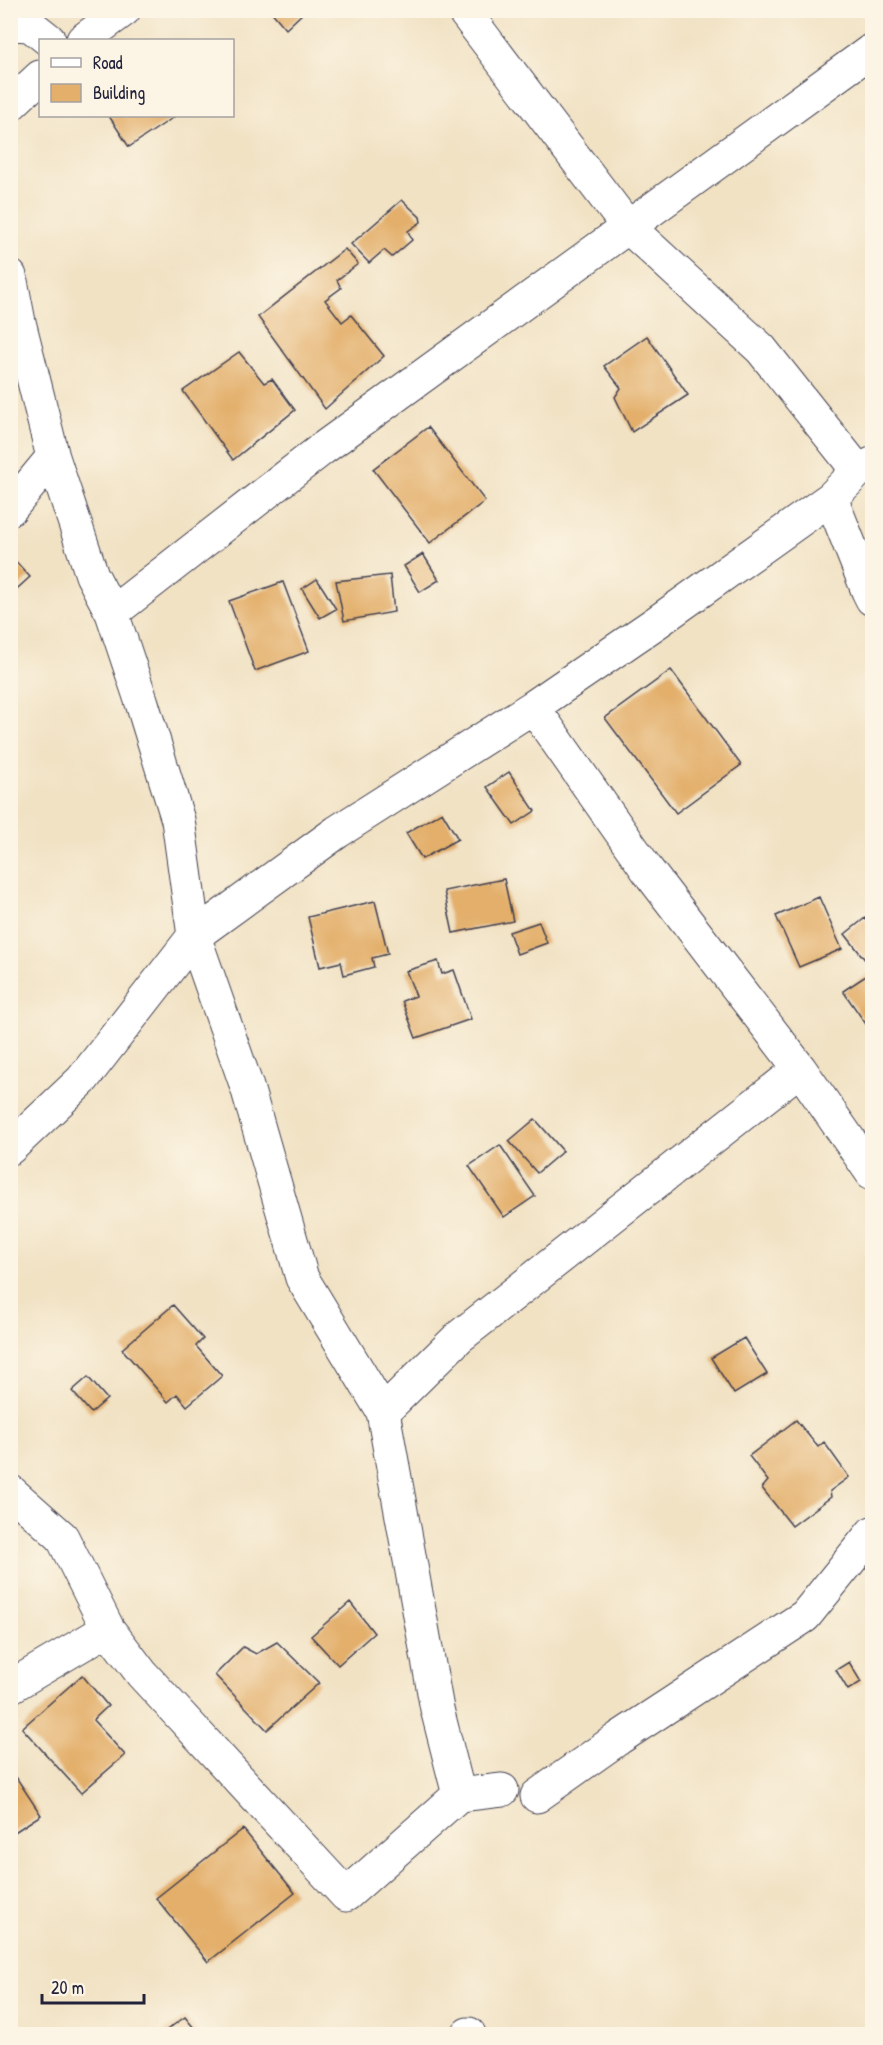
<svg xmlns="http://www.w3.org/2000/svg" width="883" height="2045" font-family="'Patrick Hand',sans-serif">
<rect width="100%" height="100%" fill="#fcf5e5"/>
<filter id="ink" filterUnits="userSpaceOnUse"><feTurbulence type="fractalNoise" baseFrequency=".0167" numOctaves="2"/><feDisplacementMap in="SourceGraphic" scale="12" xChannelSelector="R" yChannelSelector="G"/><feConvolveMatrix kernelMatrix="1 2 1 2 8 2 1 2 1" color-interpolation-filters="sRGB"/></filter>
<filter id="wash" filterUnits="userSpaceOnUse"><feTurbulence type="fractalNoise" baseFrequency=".008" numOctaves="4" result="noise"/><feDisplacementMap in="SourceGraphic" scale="24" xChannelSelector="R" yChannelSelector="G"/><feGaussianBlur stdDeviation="1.35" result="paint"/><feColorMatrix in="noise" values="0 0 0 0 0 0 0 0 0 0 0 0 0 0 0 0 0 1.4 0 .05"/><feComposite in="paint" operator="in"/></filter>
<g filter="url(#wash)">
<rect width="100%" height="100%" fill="#f1e2c4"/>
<g id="blocks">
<path fill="#e3af6b" d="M270 10H306L286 29Z
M109 116H173L174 117 129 147Z
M402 200 420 217 421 222 408 231 412 240 392 257 384 250 369 263 351 244Z
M345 249 358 264 337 280 341 288 325 300 342 322 351 315 384 356 325 409 258 317Z
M647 336 688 395 632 432 615 397 621 388 604 366Z
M239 352 264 383 272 379 295 410 233 460 183 391Z
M428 427 485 501 430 543 373 469Z
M423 554 439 580 420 592 404 566Z
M10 555 30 577 10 595Z
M390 575 394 612 344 621 336 581Z
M317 579 336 609 320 618 302 589Z
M283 582 309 651 255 671 229 601Z
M671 670 741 765 676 813 605 718Z
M509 772 535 811 514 825 487 787Z
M442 812 458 839 422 859 406 833Z
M504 879 513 921 453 933 444 891Z
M819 897 842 949 799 967 776 916Z
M375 901 388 954 372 958 374 967 344 975 341 962 320 967 308 917Z
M865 918 872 928V964L870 966 845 934Z
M539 922 547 943 517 954 509 932Z
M438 961 442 974 454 970 471 1019 416 1038 402 1001 416 996 406 971Z
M872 972V1024L868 1027 843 991Z
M535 1119 563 1151 537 1173 509 1141Z
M500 1145 535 1196 504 1217 469 1166Z
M173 1305 203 1339 196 1346 222 1376 187 1406 177 1394 168 1402 122 1349Z
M744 1338 767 1374 734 1394 711 1358Z
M88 1377 107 1399 91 1413 72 1391Z
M796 1420 818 1447 824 1442 849 1477 830 1491 831 1497 792 1526 762 1488 768 1481 749 1456Z
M350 1602 374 1633 338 1665 311 1636Z
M277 1642 319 1683 267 1730 215 1675 243 1647 256 1654Z
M849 1662 861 1682 848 1690 836 1670Z
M82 1675 108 1706 93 1720 125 1755 81 1793 22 1728Z
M10 1768 41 1815 10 1835Z
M243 1829 295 1893 208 1962 156 1898Z
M185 2017 199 2034H161Z"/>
</g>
</g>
<g filter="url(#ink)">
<use href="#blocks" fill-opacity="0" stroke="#413f50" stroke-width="1.5"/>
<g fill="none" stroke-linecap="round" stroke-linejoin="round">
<g stroke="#413f50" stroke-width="35">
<path id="minor" d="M463 10 627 226 761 349 858 471
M10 24 30 25 49 40
M83 40 124 10
M10 105 40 77
M10 276 19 322 53 457 92 575 112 613 142 703 178 820 194 936 247 1087 302 1278 383 1412 437 1709 459 1795
M831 498 868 591 872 599
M10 509 53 457
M112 613 322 449 872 50
M533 707 648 871 800 1069 872 1173
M10 1148 82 1080 194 936 337 832 533 707 657 622 831 498 858 471 872 464
M383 1412 459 1337 800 1069
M10 1491 62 1537 108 1629 142 1674 346 1895 459 1795 502 1790
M10 1687 108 1629
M537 1796 619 1738 805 1616 872 1533
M468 2034H469"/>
</g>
<use href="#minor" stroke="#fff" stroke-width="33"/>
</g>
</g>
<rect width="883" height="2045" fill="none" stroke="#fcf5e5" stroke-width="36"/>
<rect x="39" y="39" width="195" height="78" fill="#fcf5e5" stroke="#a5a1a1" stroke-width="1.5"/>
<rect x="51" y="58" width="30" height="9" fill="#ffffff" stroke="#a5a1a1" stroke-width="1.5"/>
<text x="93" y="69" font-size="18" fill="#22223b">Road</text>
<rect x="51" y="84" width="30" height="18" fill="#e3af6b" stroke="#a5a1a1" stroke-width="1.5"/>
<text x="93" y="99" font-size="18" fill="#22223b">Building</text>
<path d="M42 1994v9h102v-9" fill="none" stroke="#22223b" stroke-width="3"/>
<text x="51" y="1994" font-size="18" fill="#22223b" stroke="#fcf5e5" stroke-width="4.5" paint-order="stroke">20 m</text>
</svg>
